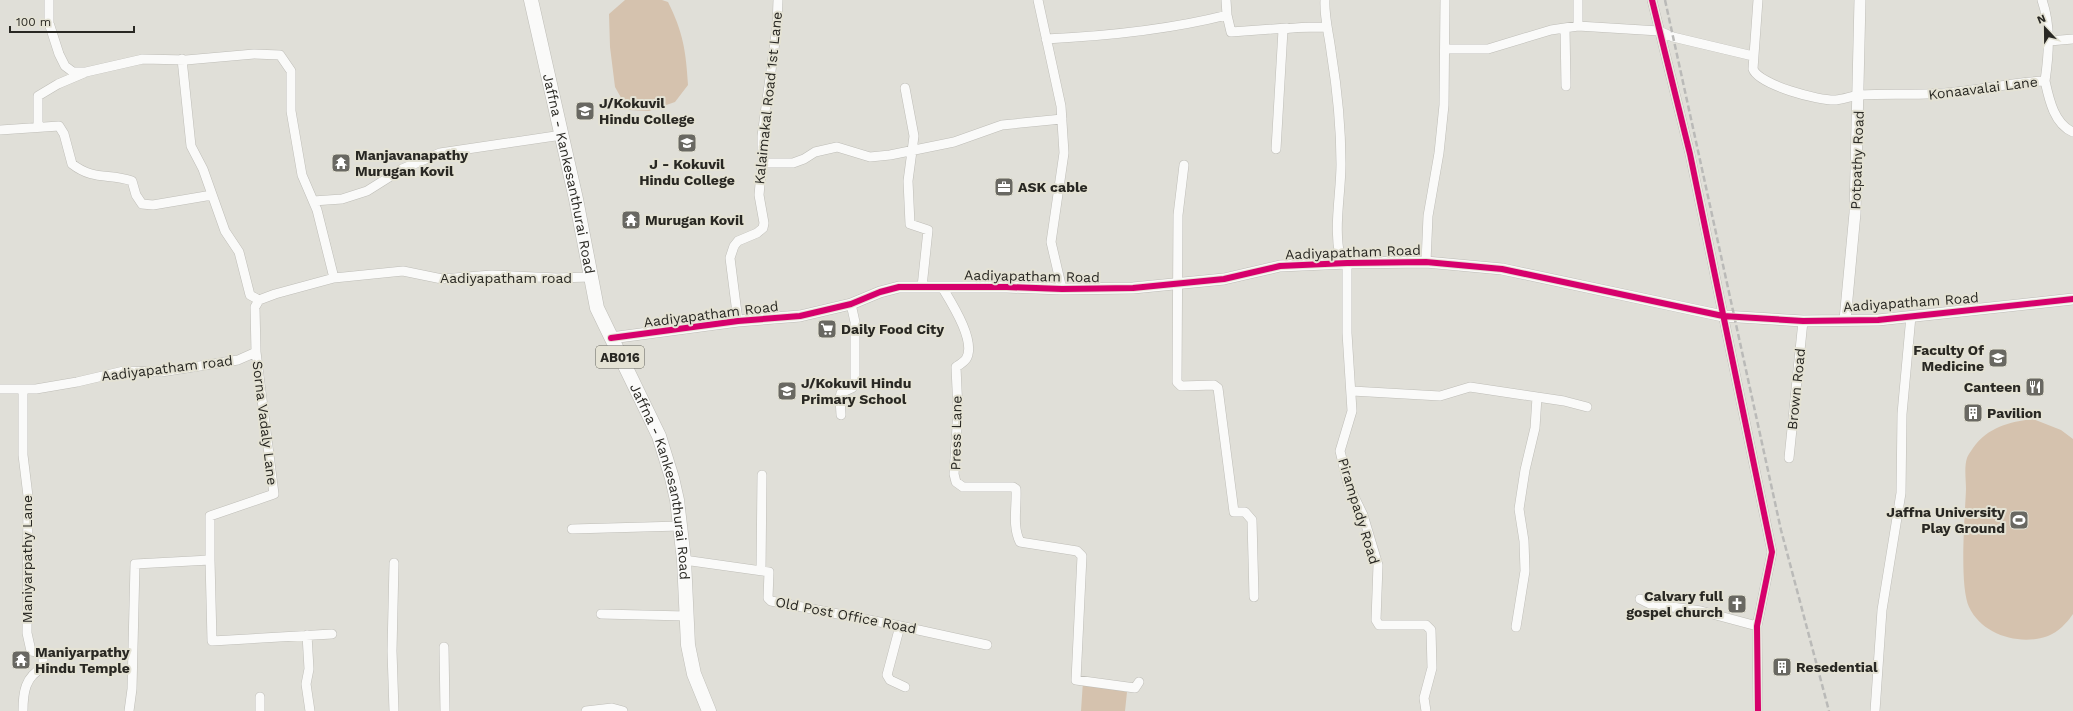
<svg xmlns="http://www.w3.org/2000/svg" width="2073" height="711" font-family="'Work Sans',sans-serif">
<rect width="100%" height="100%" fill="#e0dfd8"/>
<path fill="#d5c2ae" d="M625 0H662L668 2C683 32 686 51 688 85L675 102 649 111 628 110 615 87 610 47 609 14Z
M2033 419 2061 430 2073 439V614C2067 623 2058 632 2048 636 2020 646 1982 635 1969 607 1959 585 1965 515 1966 489 1966 480 1964 467 1967 458 1968 455 1971 451 1973 448 1988 427 2009 422 2033 419Z
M1083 681 1127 692 1125 711H1081Z"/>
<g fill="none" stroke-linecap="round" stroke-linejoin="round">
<g stroke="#bebdb7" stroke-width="10">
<path id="minor" d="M49 0V23L59 54 65 66 73 72H86L143 59 186 60 254 54 280 55 291 71V111L302 175 317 210 334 278
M1038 0 1061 106 1064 153 1051 242 1062 289
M1226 0 1227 15
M1325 0C1324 17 1329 34 1331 51 1337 88 1341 127 1341 164 1341 196 1332 232 1342 264
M1652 0 1690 154 1772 552 1757 626 1758 711
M1758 0 1753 69C1759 85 1819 101 1836 100 1844 99 1852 96 1860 95 1892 93 1923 96 1955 92 1985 89 2015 82 2045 81 2049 99 2054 124 2073 132
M2042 0C2051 26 2049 53 2045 81
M1578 26V0
M1565 28 1566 86
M1046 39C1107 36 1168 30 1227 15L1231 32 1287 28
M2049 41 2073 39
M1445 49H1488L1551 30 1578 26 1659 31 1673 37 1753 56
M182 59 191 146 203 169 225 231 239 252 250 295 259 300
M905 88 914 136 908 181 910 224 928 230 922 287
M38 127V96L58 84 84 73
M0 130 59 126 64 134 72 164C94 181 109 173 132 181L136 195 142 204 153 205 212 195
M1276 149 1283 30C1288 27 1318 27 1327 27
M762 163H793L804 159 815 152 837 147 870 157 890 155 954 142 1002 125 1062 119
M1184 165 1178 215 1177 382 1181 386 1214 385 1218 388 1234 512H1245L1252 520 1254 597
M313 201 342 199 367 191 402 169 440 153 562 135
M1426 262 1428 216 1439 153 1444 105 1445 0
M1347 263V333L1352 411 1340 451 1348 484 1363 515 1378 565 1376 620 1379 625H1426L1431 630 1432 668 1424 698 1426 711
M942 287C951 302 977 342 966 359 964 362 959 365 956 367L958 411 954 474 956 482 963 487H1013L1016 489C1017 507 1012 526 1020 542L1077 551 1082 556 1076 680 1135 688 1139 682
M738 321 730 258 734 246 738 241 757 233 763 228 764 223 759 195 762 163V136L777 27 778 0
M0 389H36L77 382 124 371 161 372 238 360 256 352 255 307 259 300 275 294 334 278 403 271 442 279 492 275 557 278 590 277
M23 390V455L28 496 27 633 31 651 43 653V668C25 676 23 693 23 711
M1352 391 1440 396 1470 387 1537 397
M841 415 840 398 841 393 852 388 855 384V322L851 304
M1789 458 1803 321
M572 529 680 526
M210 560 212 641 332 634
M684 560 769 572 768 598 771 601 900 626 987 645
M394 563 392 651 394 711
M761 570 762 475
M1640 599 1650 604 1701 611 1757 626
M601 614 686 616
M900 626 887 675 890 680 905 687
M1516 627 1525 571 1524 541 1519 509 1525 470 1535 428 1537 397 1564 401 1587 407
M307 635 309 669 306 684 310 711
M444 647 445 711
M129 711 132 689 135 564 210 560V516L274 494 256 352
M260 711V697
M586 711 612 708 623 711
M1875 711 1882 610 1901 493 1902 414 1911 316"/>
</g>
<g stroke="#bebdb7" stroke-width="12">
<path id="tertiary" d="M1845 320 1855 213 1860 0
M611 338 738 321 800 316 851 304 880 292 899 287H1007L1062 289 1133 288 1224 279 1280 266 1347 263 1426 262 1502 269 1723 316 1803 321 1878 320 2073 299"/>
</g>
<g stroke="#bebdb7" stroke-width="15">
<g id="primary">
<path id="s1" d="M531 0 576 199 597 308 659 436 672 478 677 500 684 560 688 645 694 674 709 711"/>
</g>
</g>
<use href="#minor" stroke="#fafaf9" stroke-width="9"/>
<use href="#tertiary" stroke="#fafaf9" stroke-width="11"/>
<use href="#primary" stroke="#fafaf9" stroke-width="14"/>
<path stroke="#babab8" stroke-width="2.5" stroke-dasharray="6 3" stroke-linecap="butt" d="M1665 0 1781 530 1829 711"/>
<g stroke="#e4e2d4" stroke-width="8">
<path id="cycleway" d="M1652 0 1690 154 1772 552 1757 626 1758 711
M611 338 738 321 800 316 851 304 880 292 899 287H1007L1062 289 1133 288 1224 279 1280 266 1347 263 1426 262 1502 269 1723 316 1803 321 1878 320 2073 299"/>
</g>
<use href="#cycleway" stroke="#d6006c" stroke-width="6"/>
</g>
<defs>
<g id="school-square" transform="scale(1)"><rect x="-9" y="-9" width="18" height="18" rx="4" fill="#696862" stroke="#e4e2d4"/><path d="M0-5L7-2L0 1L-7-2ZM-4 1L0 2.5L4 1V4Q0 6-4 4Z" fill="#fff"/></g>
<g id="temple-square" transform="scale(1)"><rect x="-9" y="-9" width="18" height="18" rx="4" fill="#696862" stroke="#e4e2d4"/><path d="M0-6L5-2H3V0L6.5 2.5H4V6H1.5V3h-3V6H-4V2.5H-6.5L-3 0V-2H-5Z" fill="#fff"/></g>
<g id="office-square" transform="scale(1)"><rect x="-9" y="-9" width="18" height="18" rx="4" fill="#696862" stroke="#e4e2d4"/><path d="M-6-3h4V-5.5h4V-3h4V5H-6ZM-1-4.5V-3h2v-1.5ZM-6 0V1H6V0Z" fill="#fff"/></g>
<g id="supermarket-square" transform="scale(1)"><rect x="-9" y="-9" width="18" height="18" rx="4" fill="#696862" stroke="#e4e2d4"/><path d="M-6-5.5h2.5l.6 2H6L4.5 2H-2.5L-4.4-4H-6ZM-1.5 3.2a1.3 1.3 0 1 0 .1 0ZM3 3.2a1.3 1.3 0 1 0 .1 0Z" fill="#fff"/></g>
<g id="university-square" transform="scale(1)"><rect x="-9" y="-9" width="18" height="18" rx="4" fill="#696862" stroke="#e4e2d4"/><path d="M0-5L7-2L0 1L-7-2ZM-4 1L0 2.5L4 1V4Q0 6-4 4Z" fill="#fff"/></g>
<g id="restaurant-square" transform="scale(1)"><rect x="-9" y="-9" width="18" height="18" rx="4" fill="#696862" stroke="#e4e2d4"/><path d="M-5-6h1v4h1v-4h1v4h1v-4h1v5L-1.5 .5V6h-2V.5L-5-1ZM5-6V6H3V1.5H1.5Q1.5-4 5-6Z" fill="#fff"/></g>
<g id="building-square" transform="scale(1)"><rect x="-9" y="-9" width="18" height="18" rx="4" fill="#696862" stroke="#e4e2d4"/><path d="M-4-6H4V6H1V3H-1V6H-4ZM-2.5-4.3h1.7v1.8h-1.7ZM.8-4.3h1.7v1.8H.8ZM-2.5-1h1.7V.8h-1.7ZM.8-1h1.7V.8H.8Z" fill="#fff"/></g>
<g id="stadium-square" transform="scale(1)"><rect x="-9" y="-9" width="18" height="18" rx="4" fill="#696862" stroke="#e4e2d4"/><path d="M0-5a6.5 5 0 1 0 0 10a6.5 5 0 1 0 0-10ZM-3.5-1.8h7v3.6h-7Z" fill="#fff"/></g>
<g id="church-square" transform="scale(1)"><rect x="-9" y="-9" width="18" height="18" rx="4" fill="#696862" stroke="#e4e2d4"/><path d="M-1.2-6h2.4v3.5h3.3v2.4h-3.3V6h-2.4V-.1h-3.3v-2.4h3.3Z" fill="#fff"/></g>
</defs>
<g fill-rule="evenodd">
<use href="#school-square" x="585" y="111"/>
<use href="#school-square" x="687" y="143"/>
<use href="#temple-square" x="341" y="163"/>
<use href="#office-square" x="1004" y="187"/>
<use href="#temple-square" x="631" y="220"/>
<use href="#supermarket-square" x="827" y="329"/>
<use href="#university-square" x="1998" y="358"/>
<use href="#restaurant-square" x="2035" y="387"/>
<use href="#school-square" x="787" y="391"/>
<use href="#building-square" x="1973" y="413"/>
<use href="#stadium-square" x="2019" y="520"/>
<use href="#church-square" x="1737" y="604"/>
<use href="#temple-square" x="21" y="660"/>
<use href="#building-square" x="1782" y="667"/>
</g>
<g text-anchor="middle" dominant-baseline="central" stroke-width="4" stroke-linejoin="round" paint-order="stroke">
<rect fill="#e4e2d4" stroke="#616058" stroke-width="1" x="596" y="346" width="48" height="22" rx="3"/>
<g font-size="13" font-weight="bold" fill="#292823">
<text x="620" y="357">AB016</text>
</g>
<g font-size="14" fill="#292823" stroke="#e4e2d4">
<text transform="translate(1983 88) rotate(-7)">Konaavalai Lane</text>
<text transform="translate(768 98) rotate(-84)">Kalaimakal Road 1st Lane</text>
<text transform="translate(1857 160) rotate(-88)">Potpathy Road</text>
<text stroke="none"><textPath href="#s1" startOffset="178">Jaffna - Kankesanthurai Road</textPath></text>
<text transform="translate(1353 252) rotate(-2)">Aadiyapatham Road</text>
<text transform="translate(1032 276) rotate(1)">Aadiyapatham Road</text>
<text x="506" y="278">Aadiyapatham road</text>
<text transform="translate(1911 302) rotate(-4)">Aadiyapatham Road</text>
<text transform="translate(711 314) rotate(-7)">Aadiyapatham Road</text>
<text transform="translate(167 368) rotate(-7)">Aadiyapatham road</text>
<text transform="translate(1796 389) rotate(-84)">Brown Road</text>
<text transform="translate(265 423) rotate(83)">Sorna Vadaly Lane</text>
<text transform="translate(956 433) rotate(-89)">Press Lane</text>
<text stroke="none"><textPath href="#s1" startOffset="502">Jaffna - Kankesanthurai Road</textPath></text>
<text transform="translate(1359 511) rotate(73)">Pirampady Road</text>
<text transform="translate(27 559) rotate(-90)">Maniyarpathy Lane</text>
<text transform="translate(846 615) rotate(11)">Old Post Office Road</text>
</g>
<g font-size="14" font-weight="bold" fill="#292823" stroke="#e4e2d4" text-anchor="start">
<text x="599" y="103">J/Kokuvil<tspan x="599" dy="16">Hindu College</tspan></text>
<text x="355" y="155">Manjavanapathy<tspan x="355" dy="16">Murugan Kovil</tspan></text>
<text x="687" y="164" text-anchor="middle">J - Kokuvil<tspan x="687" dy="16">Hindu College</tspan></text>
<text x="1018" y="187">ASK cable</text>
<text x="645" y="220">Murugan Kovil</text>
<text x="841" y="329">Daily Food City</text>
<text x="1984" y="350" text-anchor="end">Faculty Of<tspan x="1984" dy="16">Medicine</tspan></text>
<text x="801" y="383">J/Kokuvil Hindu<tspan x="801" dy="16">Primary School</tspan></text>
<text x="2021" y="387" text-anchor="end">Canteen</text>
<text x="1987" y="413">Pavilion</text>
<text x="2005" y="512" text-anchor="end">Jaffna University<tspan x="2005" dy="16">Play Ground</tspan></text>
<text x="1723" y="596" text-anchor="end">Calvary full<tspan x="1723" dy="16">gospel church</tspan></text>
<text x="35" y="652">Maniyarpathy<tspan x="35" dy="16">Hindu Temple</tspan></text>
<text x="1796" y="667">Resedential</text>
</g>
</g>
<g transform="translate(2045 28) rotate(338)" stroke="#e4e2d4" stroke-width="3" paint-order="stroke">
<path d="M0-3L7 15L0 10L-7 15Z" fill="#292823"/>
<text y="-6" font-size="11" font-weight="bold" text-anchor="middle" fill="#292823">N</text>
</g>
<path d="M10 26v6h124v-6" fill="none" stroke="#292823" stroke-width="2"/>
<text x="16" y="26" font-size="12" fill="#292823" stroke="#e4e2d4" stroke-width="3" paint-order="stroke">100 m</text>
</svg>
